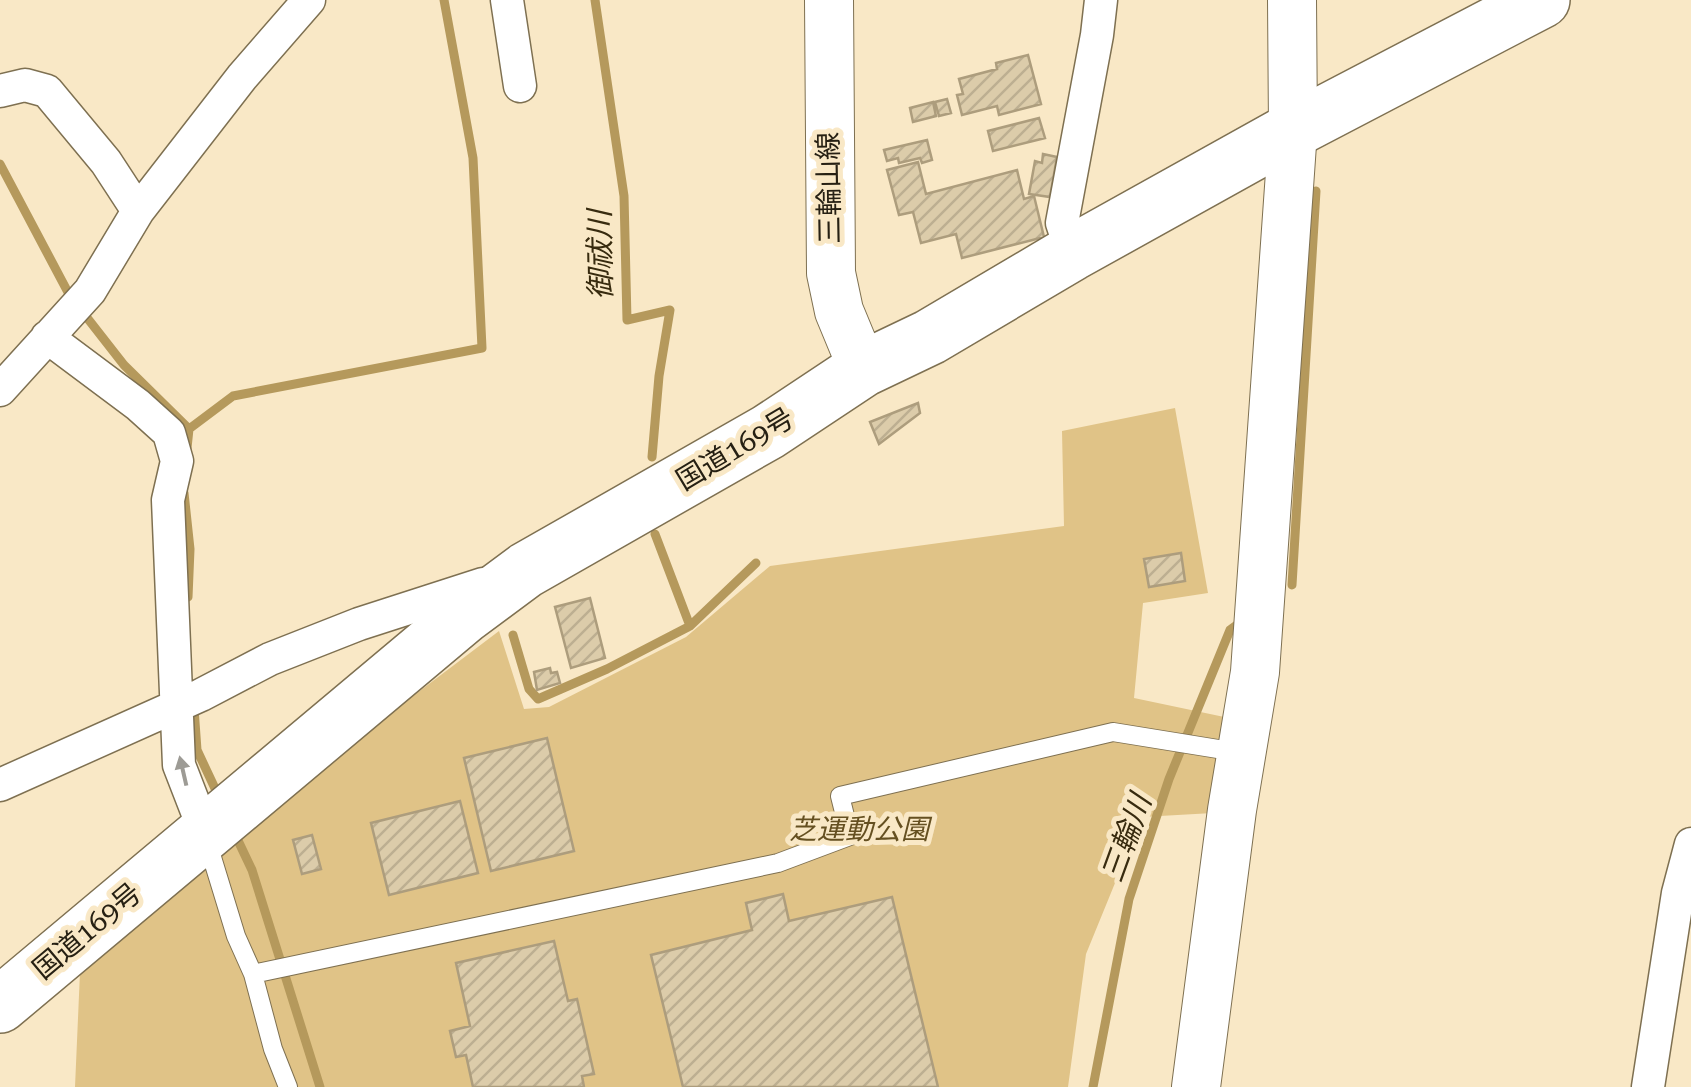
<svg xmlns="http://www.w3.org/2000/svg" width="1691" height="1087" font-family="'Roboto Serif','Noto Sans JP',serif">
<defs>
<pattern id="building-hatch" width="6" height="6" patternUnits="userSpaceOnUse" patternTransform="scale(2.5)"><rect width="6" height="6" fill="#dcccaa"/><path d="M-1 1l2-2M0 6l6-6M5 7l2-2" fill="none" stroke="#bdaf91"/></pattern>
</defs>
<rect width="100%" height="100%" fill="#f9e8c6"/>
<path fill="#e0c387" d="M1175 408 1208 593 1143 603 1134 698 1229 718 1213 813 1142 817 1086 954 1068 1087H75L80 972 269 805 499 631 524 709 549 707 686 637 770 566 1064 526 1062 431Z"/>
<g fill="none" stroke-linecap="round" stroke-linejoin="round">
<path stroke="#b5995c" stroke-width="9" d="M595 0 624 196 627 320 670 310 659 376 652 457
M0 164 71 298
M81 310 124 365 189 429 187 448
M189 429 233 396 482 348 473 158 444 0
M184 493 190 549 188 597
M655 534 690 626
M1292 585 1316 191
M513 635 529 689 538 699 607 669 690 626 756 563
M194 708 197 750 219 797
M233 830 252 870 320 1087
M1093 1087 1129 899 1169 779 1230 630 1241 622"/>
</g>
<path fill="url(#building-hatch)" stroke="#ad9d7d" stroke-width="2.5" d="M1028 55 1041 104 999 115 997 106 962 115 957 95 963 94 959 79 997 69 996 63Z
M947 99 951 113 939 116 935 102Z
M933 102 936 116 913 122 910 108Z
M1039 118 1045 138 993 151 988 131Z
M927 140 932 160 922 163 920 158 899 163 898 158 887 161 884 150Z
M1043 154 1057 157 1050 197 1029 194 1035 161 1042 163Z
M918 162 926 194 1017 170 1024 199 1034 196 1044 237 962 258 956 234 921 243 913 212 899 215 887 170Z
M918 403 920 413 879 444 870 422Z
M1181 553 1185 581 1149 587 1144 559Z
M590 598 605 658 571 668 555 607Z
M550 668 551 673 557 672 560 683 537 690 534 672Z
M547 738 574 851 491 871 464 758Z
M460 801 478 873 389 895 371 823Z
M312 835 321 869 302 874 293 840Z
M783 894 789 921 892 897 938 1087H683L651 955 752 930 746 903Z
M554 941 568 1001 577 999 594 1074 582 1076 584 1087H473L466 1055 456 1057 450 1031 470 1026 456 963Z"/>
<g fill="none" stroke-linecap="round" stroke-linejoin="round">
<g stroke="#7e7051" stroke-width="20">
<path id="lane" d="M207 841 236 936 253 974 273 1049 288 1087
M253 974 778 863 850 836 840 796 1113 732 1218 749H1241"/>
</g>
<g stroke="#7e7051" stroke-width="35">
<path id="street" d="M507 0 520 86
M0 91 25 85 47 91 106 162 138 211
M1072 253 1062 223 1097 35 1101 0
M47 337 138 405 169 433 177 461 168 500 179 765 205 832
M0 390 90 291 138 211 242 77 309 0
M0 785 201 695 270 659 359 624 483 584
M1648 1087 1678 893 1691 844"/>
</g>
<g stroke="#7e7051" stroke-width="50">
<path id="secondary" d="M829 0 831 273 839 311 863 369
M1196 1087 1232 810 1255 672 1293 130 1292 0"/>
</g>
<g stroke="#7e7051" stroke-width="58">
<path id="highway" d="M0 1005 464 616 526 570 768 432 863 369 930 337 1072 253 1293 130 1542 0"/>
</g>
<use href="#lane" stroke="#fff" stroke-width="18"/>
<use href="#street" stroke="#fff" stroke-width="32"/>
<use href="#secondary" stroke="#fff" stroke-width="48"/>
<use href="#highway" stroke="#fff" stroke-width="55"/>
</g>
<defs><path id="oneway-solid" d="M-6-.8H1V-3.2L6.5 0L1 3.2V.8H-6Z" transform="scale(2.5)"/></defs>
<use fill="#9d9b95" href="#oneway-solid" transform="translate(183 771) rotate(-103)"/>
<g text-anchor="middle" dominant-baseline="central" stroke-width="10" stroke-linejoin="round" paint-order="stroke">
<g font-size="28" fill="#262013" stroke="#f9e8c6">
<text transform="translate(829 188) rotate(-91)">三輪山線</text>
<text transform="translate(735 449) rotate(-31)">国道169号</text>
<text transform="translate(87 931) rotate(-40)">国道169号</text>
</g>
<g font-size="28" font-style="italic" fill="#655021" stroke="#f9e8c6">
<text x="859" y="829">芝運動公園</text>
</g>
<g font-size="30" font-style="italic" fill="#382b0f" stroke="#f9e8c6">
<text transform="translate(600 255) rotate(-91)">御祓川</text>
<text transform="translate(1126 838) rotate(-70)">三輪川</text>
</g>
</g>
</svg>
